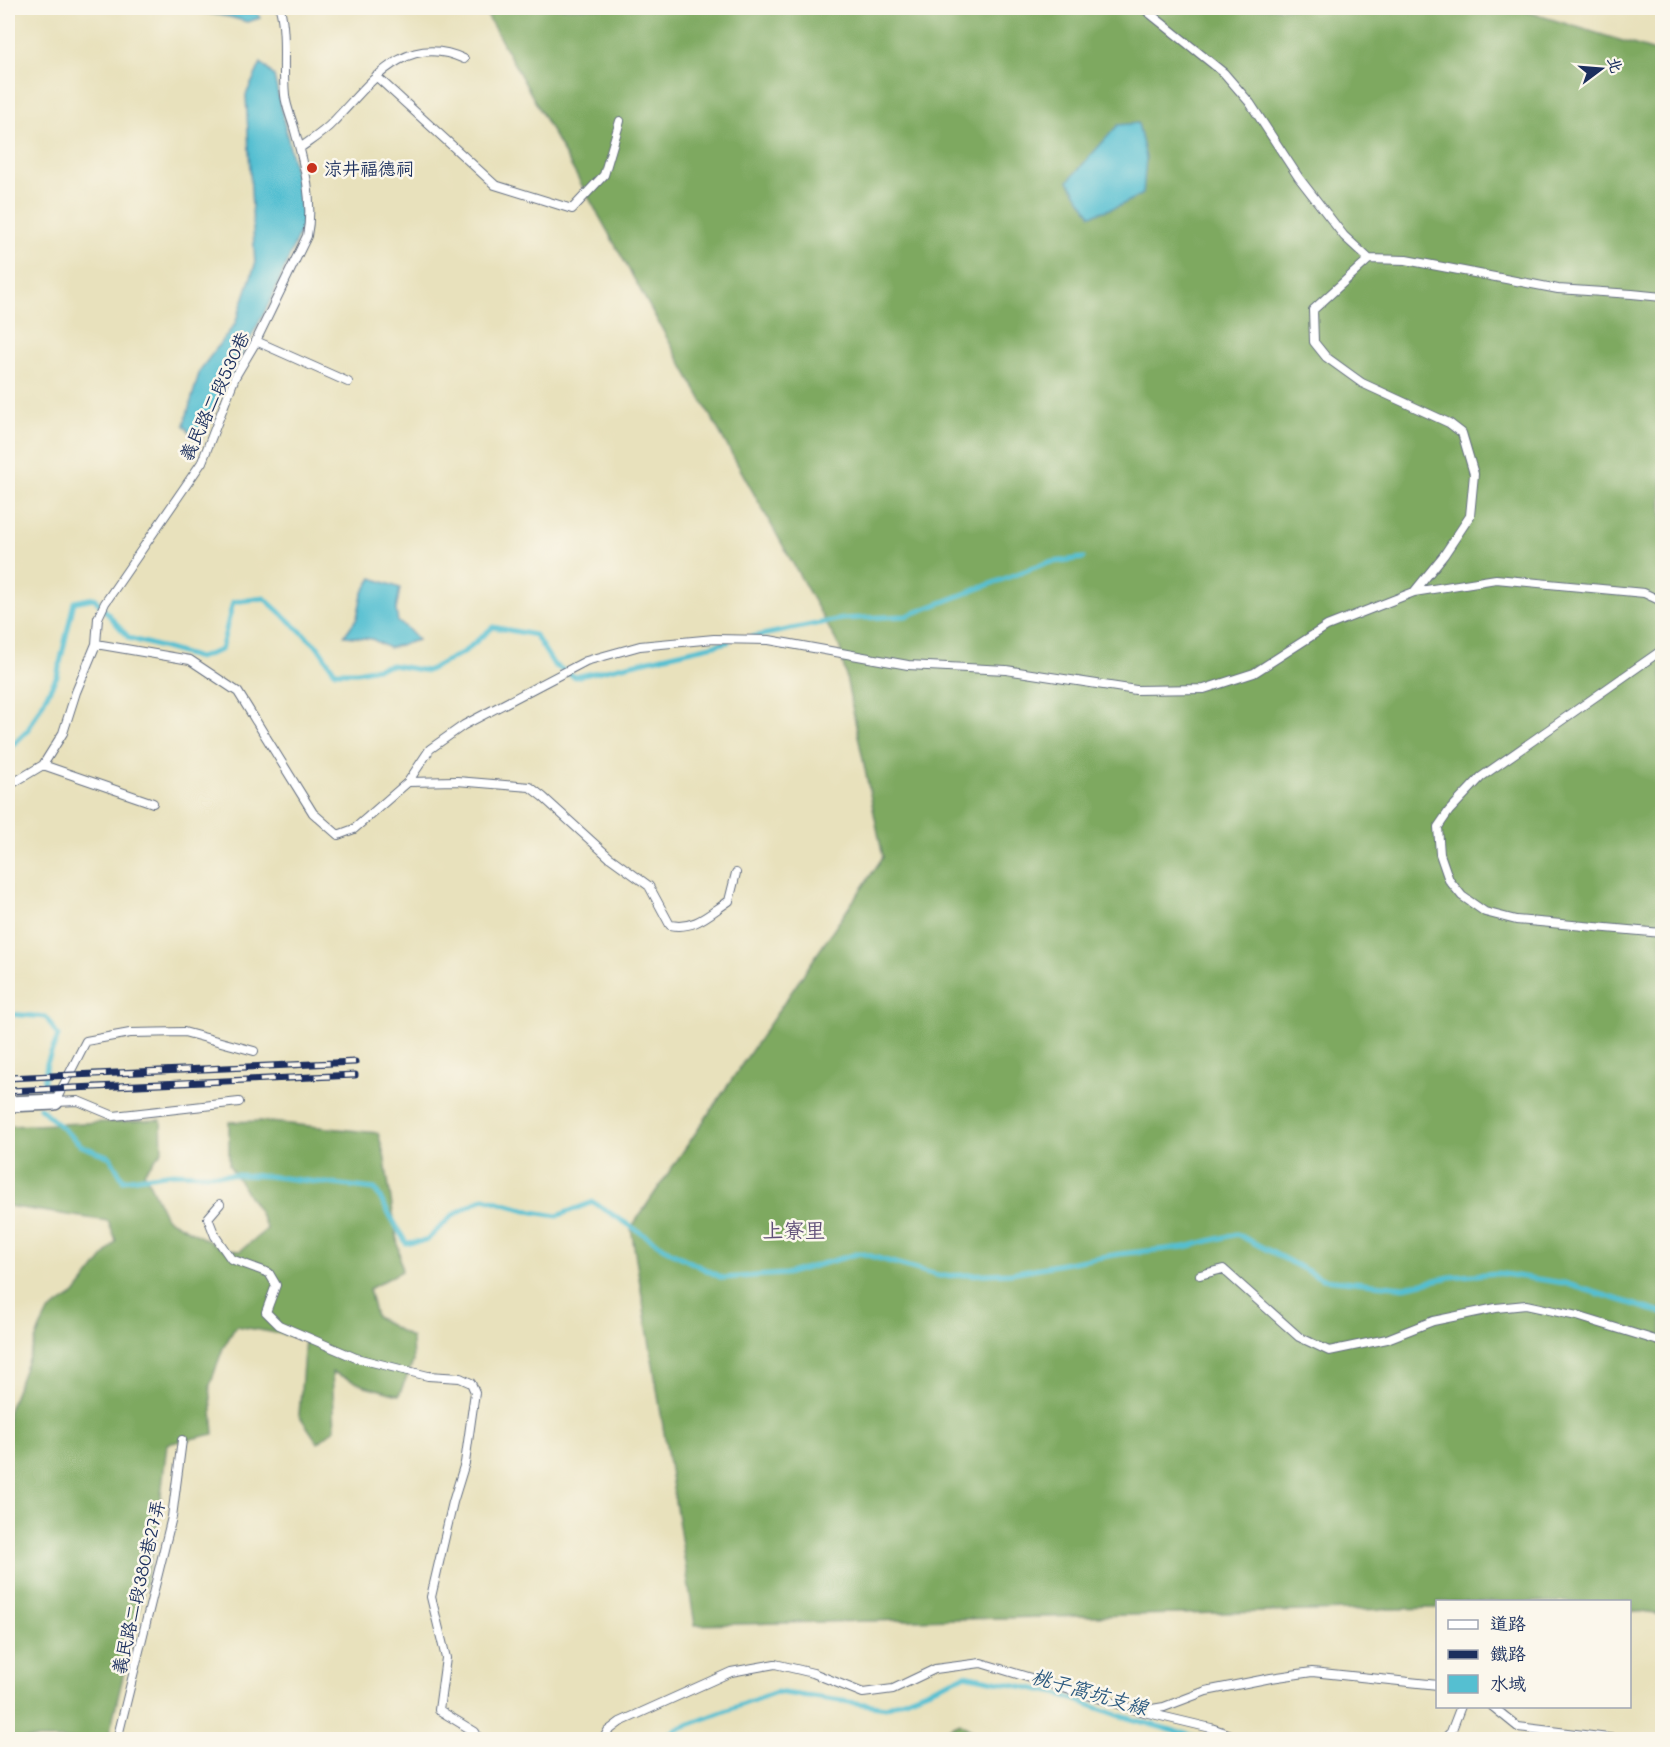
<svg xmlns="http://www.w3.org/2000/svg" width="1670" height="1747" font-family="Mali,'LXGW WenKai TC',sans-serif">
<rect width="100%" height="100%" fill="#fbf7ec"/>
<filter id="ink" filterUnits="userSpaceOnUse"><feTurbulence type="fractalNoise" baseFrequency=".0167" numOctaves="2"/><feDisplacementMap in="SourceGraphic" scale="12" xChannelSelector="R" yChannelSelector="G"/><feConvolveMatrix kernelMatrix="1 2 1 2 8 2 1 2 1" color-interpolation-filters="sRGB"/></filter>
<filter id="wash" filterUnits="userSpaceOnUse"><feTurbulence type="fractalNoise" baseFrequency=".008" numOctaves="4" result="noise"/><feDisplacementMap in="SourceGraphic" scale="24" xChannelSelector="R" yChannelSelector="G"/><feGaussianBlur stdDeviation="1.35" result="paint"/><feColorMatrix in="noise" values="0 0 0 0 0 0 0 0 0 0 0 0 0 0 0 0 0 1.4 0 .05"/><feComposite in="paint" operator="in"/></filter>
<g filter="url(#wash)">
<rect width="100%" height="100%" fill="#e8e1bc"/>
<path fill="#7ea960" stroke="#4c6c5f" stroke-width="1.5" d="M483 8H1515L1662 53V1615L1630 1610V1602H1438L1437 1608 695 1625 631 1228 883 857 840 648Z
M161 1120 162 1151 144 1172 166 1218 225 1250 240 1251 267 1229 258 1210 229 1165V1122L260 1121 378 1133 384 1154 402 1271 369 1289 376 1317 412 1338 413 1362 399 1395 365 1386 332 1372 335 1429 318 1443 299 1415 305 1338 236 1326 223 1348 210 1385 214 1434 167 1444 156 1539 108 1739H8V1412L40 1328 48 1312 75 1294 116 1241 108 1221 8 1206V1126Z
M960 1723 984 1739H925Z"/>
<path fill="#55bfd1" stroke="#387798" stroke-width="1.5" d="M187 8H255L260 18 247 22 230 17 195 11Z
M261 63 274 76 296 176 303 224 272 298 218 399 199 444 184 425 200 370 235 324 255 265 246 95Z
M1138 123 1146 158 1143 194 1119 206 1091 215 1068 181 1118 125Z
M372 578 400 588 396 610 398 622 407 628 418 640 389 648 372 639 344 636 357 618 362 594Z"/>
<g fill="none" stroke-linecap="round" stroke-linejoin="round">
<path stroke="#55bfd1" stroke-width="5" d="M752 637 841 619 906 616 1046 563 1083 558
M8 750 28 730 57 676 74 602 94 598 129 638 199 658 221 650 233 602 264 598 318 647 335 672H357L392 665 427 671 464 652 493 627 535 635 554 665 575 677 728 642
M8 1014 46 1017 58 1036 47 1063 43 1087
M40 1108 82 1146 110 1157 123 1180 173 1173 267 1176 375 1189 406 1243 426 1241 453 1215 484 1198 533 1212 557 1216 593 1202 671 1252 722 1278 786 1274 860 1253 940 1276 1011 1273 1119 1254 1185 1247 1237 1234 1323 1279 1404 1287 1450 1277 1497 1273 1564 1283 1662 1313
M656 1740 682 1727 776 1692 886 1707 965 1675 1056 1693 1117 1715 1207 1740"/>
</g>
</g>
<g filter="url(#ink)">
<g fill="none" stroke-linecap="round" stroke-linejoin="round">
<g stroke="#636d7f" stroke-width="10">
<path id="service" d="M1143 8 1224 73 1250 103 1299 178 1344 236 1369 259
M376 76 495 185 572 209 604 175 620 121
M300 148C311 140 324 132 333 122 370 84 404 31 464 59
M256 341 348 382
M1414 592 1444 555 1470 516 1474 474 1462 433 1449 423 1362 383 1326 357 1314 342 1313 310 1369 259 1406 260 1558 289 1632 294 1662 297
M96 644 190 660 238 692 313 813 338 835 354 829 408 782 457 781 530 787 543 797 609 857 649 886 670 925C695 930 709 914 729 901L736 873
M1662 650 1481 777 1449 811 1438 827 1440 854 1449 880 1462 896 1485 912 1516 920 1662 933
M43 765 153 803
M408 782 430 749 464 725 586 661 640 646 714 639 769 640 908 665 1006 670 1136 690 1204 689 1254 673 1327 626 1414 592 1496 579 1644 593 1661 601 1662 604
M8 786 43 765 63 733 76 692 96 644 98 618 105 603 202 462 235 377 254 345 307 236C314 202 304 163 295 131 292 119 286 107 285 95 282 66 287 36 280 8
M239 1102 114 1116 78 1101 55 1102 86 1041 130 1033 184 1032 254 1051
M220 1204 208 1218 215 1236 231 1259 269 1273 276 1285 266 1312 279 1325 356 1358 428 1376 460 1378 471 1383 475 1392 465 1463 453 1502 431 1597 446 1658 439 1710 475 1732 479 1740
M1200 1275 1223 1269 1299 1337 1329 1351 1387 1339 1433 1321 1496 1308 1526 1305 1577 1316 1662 1342
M1492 1706 1518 1727 1625 1740
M1144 1712 1211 1728 1246 1740
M117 1740 172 1517 182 1440
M603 1740 608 1731 620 1722 731 1672 775 1664 813 1673 863 1693 893 1689 935 1669 981 1663 1140 1711 1164 1707 1206 1691 1271 1678 1312 1672 1438 1685
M1443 1740 1451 1732 1461 1706"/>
</g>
<g stroke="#636d7f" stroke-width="18">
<path id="minor" d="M8 1104 55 1102"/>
</g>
<use href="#service" stroke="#fff" stroke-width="8"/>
<use href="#minor" stroke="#fff" stroke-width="15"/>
<g stroke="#1b2f5e" stroke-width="7">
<path id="rail" d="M8 1078 355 1062
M8 1091 355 1075"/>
</g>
<use href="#rail" stroke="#fbf7ec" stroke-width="4.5" stroke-dasharray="14" stroke-linecap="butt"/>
</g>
</g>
<circle fill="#c8321e" stroke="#fbf7ec" stroke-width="2" cx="312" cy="168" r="6"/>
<g text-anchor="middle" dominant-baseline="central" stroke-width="5" stroke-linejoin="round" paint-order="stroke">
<g font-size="18" fill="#1b2f5e" stroke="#fbf7ec" text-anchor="start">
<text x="324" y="168">涼井福德祠</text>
</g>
<g font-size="18" fill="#1b2f5e" stroke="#fbf7ec">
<text transform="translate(214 396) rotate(-65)">義民路二段530巷</text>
<text transform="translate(138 1587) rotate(-77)">義民路二段380巷27弄</text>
</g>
<g font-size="20" font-style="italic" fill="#2c5a80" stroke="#fbf7ec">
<text transform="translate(1090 1691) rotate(16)">桃子窩坑支線</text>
</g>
<g font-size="21" fill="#615179" stroke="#fbf7ec">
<text x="794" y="1229">上寮里</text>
</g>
</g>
<rect width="1670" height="1747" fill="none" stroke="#fbf7ec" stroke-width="30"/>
<rect x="1436" y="1600" width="195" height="108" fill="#fbf7ec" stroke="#a1a7b3" stroke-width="1.5"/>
<rect x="1448" y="1620" width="30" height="9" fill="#ffffff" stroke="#a1a7b3" stroke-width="1.5"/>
<text x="1490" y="1630" font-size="18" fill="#1b2f5e">道路</text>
<rect x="1448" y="1650" width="30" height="9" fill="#1b2f5e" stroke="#a1a7b3" stroke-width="1.5"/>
<text x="1490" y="1660" font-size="18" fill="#1b2f5e">鐵路</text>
<rect x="1448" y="1675" width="30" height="18" fill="#55bfd1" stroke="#a1a7b3" stroke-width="1.5"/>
<text x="1490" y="1690" font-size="18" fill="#1b2f5e">水域</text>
<g transform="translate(1601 69) rotate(74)" stroke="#fbf7ec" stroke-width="4.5" paint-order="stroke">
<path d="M0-4.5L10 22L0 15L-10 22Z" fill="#1b2f5e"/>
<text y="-9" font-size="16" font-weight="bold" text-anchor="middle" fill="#1b2f5e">北</text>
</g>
</svg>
